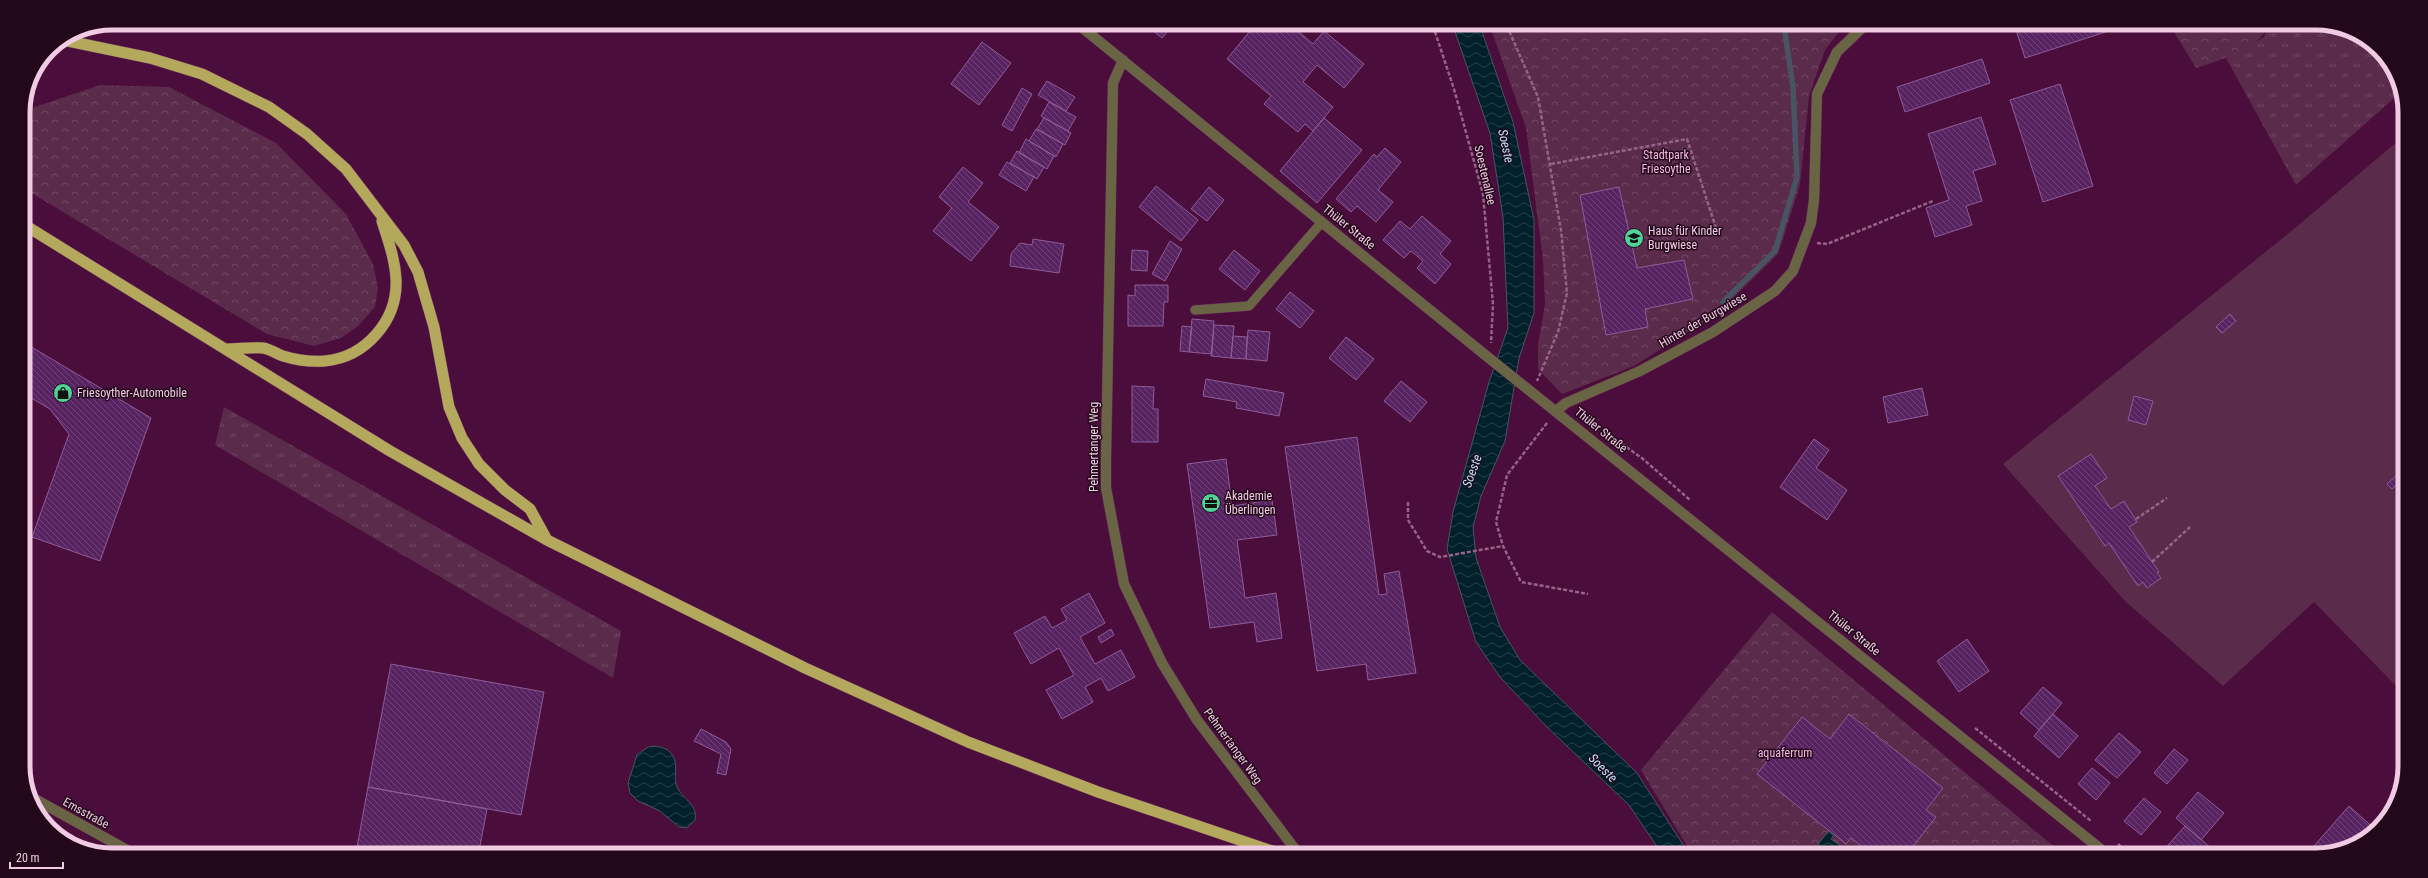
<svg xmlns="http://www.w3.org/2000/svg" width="2428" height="878" font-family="'Roboto Condensed',sans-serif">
<defs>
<pattern id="grass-tufts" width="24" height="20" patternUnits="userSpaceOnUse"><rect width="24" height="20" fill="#5b2b4c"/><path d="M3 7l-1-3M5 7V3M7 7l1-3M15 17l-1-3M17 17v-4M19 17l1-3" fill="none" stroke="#734866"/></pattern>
<pattern id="forest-crowns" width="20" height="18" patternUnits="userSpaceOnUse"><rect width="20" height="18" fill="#5b2b4c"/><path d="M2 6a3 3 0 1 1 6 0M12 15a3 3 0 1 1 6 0" fill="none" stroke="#734866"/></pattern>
<pattern id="water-waves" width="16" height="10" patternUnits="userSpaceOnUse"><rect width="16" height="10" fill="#00212c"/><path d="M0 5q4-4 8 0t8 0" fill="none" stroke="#26404a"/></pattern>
<pattern id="building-back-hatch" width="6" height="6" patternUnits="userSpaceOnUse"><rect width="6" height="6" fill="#572461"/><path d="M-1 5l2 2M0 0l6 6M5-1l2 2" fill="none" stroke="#704278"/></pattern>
</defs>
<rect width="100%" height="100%" fill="#4b0d3b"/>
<path fill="url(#grass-tufts)" d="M2268 27 2345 28 2387 58 2400 93 2296 185 2226 58 2264 37Z
M224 407 621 631 613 678 215 445Z"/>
<path fill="url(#forest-crowns)" d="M1490 26 1843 27 1825 50 1809 96 1800 185 1778 254 1719 312 1634 366 1562 394 1538 369V345L1545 304 1543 260 1526 128Z
M2171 27H2268C2258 49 2218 61 2196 68Z
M100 85 169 87 276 143 346 214 373 264 378 288 375 307 358 326 341 338 314 346 267 334 23 188V111Z
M1772 612 2063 854H1692L1641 770Z"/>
<path fill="#5b2b4c" d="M2405 135 2401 691 2314 602 2223 686 2125 601 2003 464 2295 228Z"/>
<path fill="url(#water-waves)" stroke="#485463" d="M1453 26H1480L1513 122 1534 220V313L1519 358 1505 441 1481 496 1473 527 1476 558 1500 627 1520 660 1637 773 1689 854H1662L1629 805 1546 726 1500 677 1476 642 1447 549 1453 512 1489 382 1508 328 1503 217 1490 133Z
M655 746C662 747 669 749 673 756 679 767 672 778 678 789 684 799 698 806 695 820L687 828 679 827 660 811 638 801 630 793 628 783 637 755 648 747Z
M1829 831 1834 835 1831 839 1852 854H1819L1823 848 1818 844Z"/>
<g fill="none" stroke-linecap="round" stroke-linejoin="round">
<path stroke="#485463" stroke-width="5.5" d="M1723 302 1775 251 1797 177 1793 87 1784 26"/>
</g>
<path fill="url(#building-back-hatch)" stroke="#8e5c98" d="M948 25H957L955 29Z
M1146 25H1182L1178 30 1173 25 1162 38Z
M1255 25H1291L1313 44 1324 31 1364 64 1344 88 1317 65 1303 82 1333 107 1313 131 1305 124 1298 132 1264 104 1271 96 1227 59Z
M2015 27H2121L2025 58Z
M982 42 1011 63 979 105 951 84Z
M1982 59 1990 83 1905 112 1897 87Z
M1047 81 1075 97 1066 111 1038 95Z
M2060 84 2093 186 2043 202 2010 100Z
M1022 88 1032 94 1012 131 1002 125Z
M1049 102 1076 117 1068 131 1041 116Z
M1981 117 1996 164 1973 171 1982 201 1966 206 1972 225 1935 237 1926 208 1949 200 1928 134Z
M1044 118 1071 133 1065 145 1037 129Z
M1324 118 1362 150 1317 203 1280 171Z
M1036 129 1063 144 1056 157 1029 141Z
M1026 139 1054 156 1047 169 1019 153Z
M1385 148 1401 162 1378 190 1393 202 1376 222 1357 206 1351 212 1336 199 1374 154 1377 157Z
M1017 151 1044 167 1037 179 1010 163Z
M1007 162 1034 177 1026 191 999 175Z
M963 167 983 183 968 202 999 227 971 261 933 231 952 208 939 197Z
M1156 186 1198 220 1181 241 1139 207Z
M1209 187 1224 200 1207 221 1191 209Z
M1619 187 1637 268 1684 260 1693 299 1645 309 1648 327 1606 335 1580 195Z
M1422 216 1451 241 1440 254 1451 264 1435 284 1417 268 1423 261 1411 251 1404 258 1383 240 1400 221 1410 229Z
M1033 239 1064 244 1059 273 1010 266 1011 254 1020 243 1032 245Z
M1170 241 1182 249 1165 281 1152 274Z
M1132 250 1148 251 1147 271 1131 270Z
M1234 250 1260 271 1245 290 1219 269Z
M1135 285H1168V302H1164L1163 326H1128V295L1135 296Z
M1290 292 1314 311 1300 328 1276 309Z
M2230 314 2236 321 2222 333 2216 327Z
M1192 319 1214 321 1212 354 1189 352Z
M1214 325 1234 326 1231 358 1211 356Z
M1182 326 1192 327 1189 352 1180 351Z
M1248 330 1270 332 1267 361 1246 359Z
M1233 336 1247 337 1246 359 1231 358Z
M1346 337 1374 359 1356 380 1329 358Z
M23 342 151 418 100 561 32 537 69 434 50 409 23 393Z
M1206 379 1284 393 1279 416 1236 408 1237 402 1203 396Z
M1401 381 1427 402 1410 422 1384 401Z
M1132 386 1154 387 1153 409H1158V442H1132Z
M1922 388 1928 415 1888 423 1883 397Z
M2134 396 2153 401 2146 425 2128 420Z
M1357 437 1379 595 1387 594 1384 574 1399 571 1416 673 1368 680 1366 664 1317 671 1285 447Z
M1814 439 1829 450 1816 468 1847 490 1827 520 1780 487Z
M2091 454 2107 478 2095 486 2111 509 2124 501 2137 522 2129 527 2159 572 2157 573 2161 578 2147 588 2143 582 2138 586 2109 543 2105 546 2058 476Z
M1226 459 1232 506 1272 500 1277 535 1237 540 1245 598 1276 593 1282 638 1257 642 1254 622 1210 628 1187 464Z
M2402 470V479L2392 489 2387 484Z
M1089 593 1105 623 1080 637 1095 664 1121 650 1135 677 1108 691 1101 678 1085 687 1093 702 1062 719 1046 690 1074 675 1059 648 1031 664 1014 633 1045 616 1052 628 1067 620 1061 609Z
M1111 629 1114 635 1101 643 1098 637Z
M1967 639 1989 671 1959 692 1937 661Z
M391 664 544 692 521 815 368 787Z
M23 670 30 672 23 690Z
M2043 687 2062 703 2039 730 2020 713Z
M1849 714 1943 788 1926 810 1936 817 1907 854H1872L1851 838 1846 844 1757 774 1802 717 1830 739Z
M2053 714 2078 736 2059 758 2034 736Z
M701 729 726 742 731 749 726 775 717 773 721 754 694 741Z
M2119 733 2141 752 2117 778 2095 760Z
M2174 749 2188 760 2167 784 2154 773Z
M2092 768 2110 783 2096 800 2078 784Z
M368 787 487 809 479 851H379L357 847Z
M2198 792 2224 813 2201 840 2176 818Z
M2144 798 2161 812 2141 835 2124 821Z
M2349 806 2375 829 2367 838 2322 853 2314 846Z
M2185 826 2211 848 2205 855H2166L2162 852Z"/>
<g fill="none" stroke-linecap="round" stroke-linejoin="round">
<g stroke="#692f59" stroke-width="10">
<path id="service" d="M1195 310 1249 306 1322 222"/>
</g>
<g stroke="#692f59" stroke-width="11">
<path id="minor" d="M1079 25 1484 354 2108 855
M1123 60 1113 83 1106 458V488L1124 584 1162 663 1197 720 1298 853
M1556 411 1566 403 1640 371 1713 332 1775 291 1793 271 1811 223 1814 200 1817 94 1837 52 1863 27
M33 798 127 850"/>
</g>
<g stroke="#692f59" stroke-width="12">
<path id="trunk" d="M63 40 150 58 202 74 269 107 307 134 346 169 404 245 418 272 434 327 449 407 462 438 479 464 505 490 530 509 547 540
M23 224 390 451 547 540 805 668 968 742 1098 792 1278 853
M227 349C239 349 252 347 263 348 270 349 277 354 283 356 296 360 312 362 325 361 366 357 398 320 396 279 395 259 388 240 382 221"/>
</g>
<path stroke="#966387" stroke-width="2.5" stroke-dasharray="4 2" stroke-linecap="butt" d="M1433 26 1454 89 1483 194 1493 304 1491 343
M1507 26 1538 97 1561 230 1567 293 1558 332 1537 381
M1551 164 1687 139 1717 231
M1817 243 1827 244 1933 201
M1547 423 1507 475 1496 522 1503 546 1521 582 1588 594
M1607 433 1643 459 1690 500
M1408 502V520L1427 551 1440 557 1503 546
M2136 519 2167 498
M2152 562 2190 527
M1975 728 2091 821
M2118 844 2131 855"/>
<use href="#service" stroke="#696444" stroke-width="9"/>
<use href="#minor" stroke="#696444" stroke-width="10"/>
<use href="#trunk" stroke="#b3a85b" stroke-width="11"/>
</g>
<defs>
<g id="school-disc" transform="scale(1)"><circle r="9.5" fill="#4fd398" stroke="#23081b"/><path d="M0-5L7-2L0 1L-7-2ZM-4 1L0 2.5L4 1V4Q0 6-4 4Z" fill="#111"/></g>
<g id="shop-disc" transform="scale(1)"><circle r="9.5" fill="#4fd398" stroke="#23081b"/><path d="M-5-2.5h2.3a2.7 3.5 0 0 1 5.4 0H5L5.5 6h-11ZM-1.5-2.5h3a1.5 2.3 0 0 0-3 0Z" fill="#111"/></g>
<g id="office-disc" transform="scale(1)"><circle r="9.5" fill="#4fd398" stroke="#23081b"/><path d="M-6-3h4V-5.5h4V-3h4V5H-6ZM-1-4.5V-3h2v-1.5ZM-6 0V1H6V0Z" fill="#111"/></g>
</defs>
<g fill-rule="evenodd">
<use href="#school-disc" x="1634" y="238"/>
<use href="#shop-disc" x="63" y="393"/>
<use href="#office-disc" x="1211" y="503"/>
</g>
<g text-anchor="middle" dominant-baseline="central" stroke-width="3" stroke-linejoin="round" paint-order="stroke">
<g font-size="12" fill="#f7bae1" stroke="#23081b">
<text x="1666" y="155">Stadtpark<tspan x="1666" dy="14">Friesoythe</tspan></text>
<text x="1785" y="753">aquaferrum</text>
</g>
<g font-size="12" fill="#f1cbe3" stroke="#23081b">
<text transform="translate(1485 175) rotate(77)">Soestenallee</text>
<text transform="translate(1349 227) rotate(39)">Thüler Straße</text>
<text transform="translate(1703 320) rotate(-30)">Hinter der Burgwiese</text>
<text transform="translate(1601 430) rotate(39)">Thüler Straße</text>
<text transform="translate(1094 447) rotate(-90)">Pehmertanger Weg</text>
<text transform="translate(1854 633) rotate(39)">Thüler Straße</text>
<text transform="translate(1233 746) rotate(54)">Pehmertanger Weg</text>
<text transform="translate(86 813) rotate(29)">Emsstraße</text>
</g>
<g font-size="12" fill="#f1cbe3" stroke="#23081b" text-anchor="start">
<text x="1648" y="231">Haus für Kinder<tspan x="1648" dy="14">Burgwiese</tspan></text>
<text x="77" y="393">Friesoyther-Automobile</text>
<text x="1225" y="496">Akademie<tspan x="1225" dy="14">Überlingen</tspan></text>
</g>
<g font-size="13" font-style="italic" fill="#b5e8fa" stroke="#23081b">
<text transform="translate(1506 146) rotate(78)">Soeste</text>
<text transform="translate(1472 471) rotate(-70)">Soeste</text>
<text transform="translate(1603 768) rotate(45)">Soeste</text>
</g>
</g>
<path d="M0 0H2428V878H0ZM112 30H2316A82 82 0 0 1 2398 112V766A82 82 0 0 1 2316 848H112A82 82 0 0 1 30 766V112A82 82 0 0 1 112 30Z" fill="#23081b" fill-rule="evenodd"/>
<path fill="none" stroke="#f1cbe3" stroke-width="5" d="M112 30H2316A82 82 0 0 1 2398 112V766A82 82 0 0 1 2316 848H112A82 82 0 0 1 30 766V112A82 82 0 0 1 112 30Z"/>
<path d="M10 862v6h53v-6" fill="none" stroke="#f1cbe3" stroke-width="2"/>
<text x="16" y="862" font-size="12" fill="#f1cbe3" stroke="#23081b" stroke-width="3" paint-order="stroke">20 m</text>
</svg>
